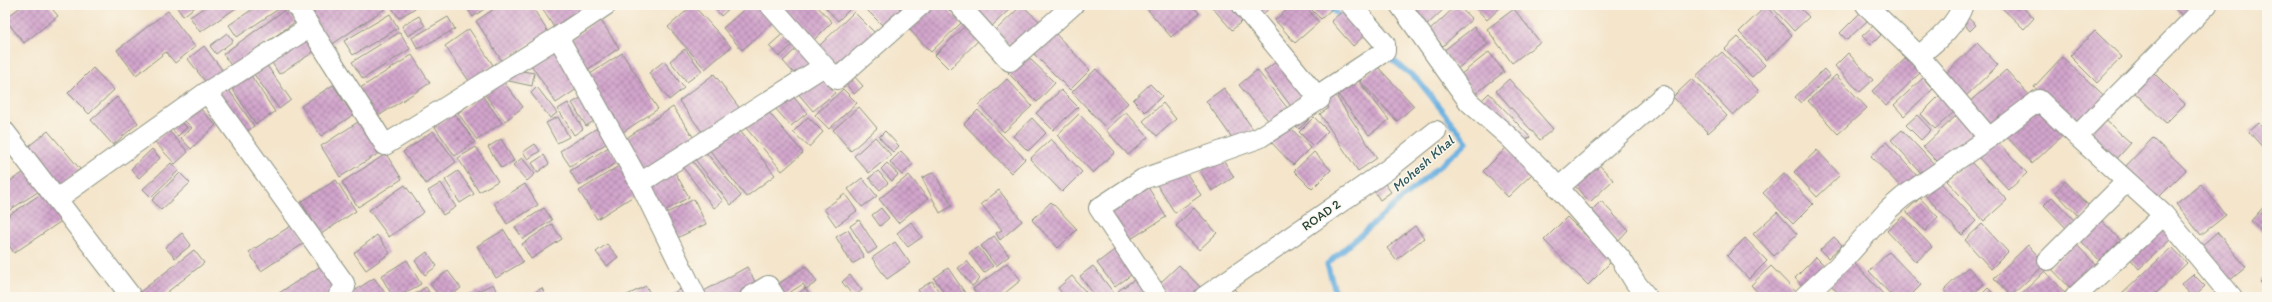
<svg xmlns="http://www.w3.org/2000/svg" width="2272" height="302" font-family="Itim,sans-serif">
<defs>
<pattern id="building-cross-hatch" width="8" height="8" patternUnits="userSpaceOnUse"><rect width="8" height="8" fill="#d2a4cc"/><path d="M0 0l8 8M0 8l8-8" fill="none" stroke="#aa87a6"/></pattern>
</defs>
<rect width="100%" height="100%" fill="#fbf7ec"/>
<filter id="ink" filterUnits="userSpaceOnUse"><feTurbulence type="fractalNoise" baseFrequency=".025" numOctaves="2"/><feDisplacementMap in="SourceGraphic" scale="8" xChannelSelector="R" yChannelSelector="G"/><feConvolveMatrix kernelMatrix="1 2 1 2 8 2 1 2 1" color-interpolation-filters="sRGB"/></filter>
<filter id="wash" filterUnits="userSpaceOnUse"><feTurbulence type="fractalNoise" baseFrequency=".012" numOctaves="4" result="noise"/><feDisplacementMap in="SourceGraphic" scale="16" xChannelSelector="R" yChannelSelector="G"/><feGaussianBlur stdDeviation="0.9" result="paint"/><feColorMatrix in="noise" values="0 0 0 0 0 0 0 0 0 0 0 0 0 0 0 0 0 1.4 0 .05"/><feComposite in="paint" operator="in"/></filter>
<g filter="url(#wash)">
<rect width="100%" height="100%" fill="#f4e5cb"/>
<g fill="none" stroke-linecap="round" stroke-linejoin="round">
<path stroke="#6ab0e0" stroke-width="5.5" d="M1327 5 1343 19
M1337 297 1327 264 1467 142 1418 80 1385 54"/>
</g>
<g id="blocks">
<path fill="url(#building-cross-hatch)" d="M23 5H49L58 16 24 43 5 19Z
M175 5H198L183 16Z
M208 5H241L200 32 190 17Z
M259 5 283 6 237 37 229 25Z
M305 5H384L386 8 331 45Z
M390 5H420L399 18Z
M465 5H490L473 17Z
M500 5H531L548 32 502 61 476 21Z
M540 5H594L555 29Z
M693 5 731 47 705 69 668 27Z
M712 5H733L721 16Z
M749 5H761L775 22 742 50 723 28Z
M787 5H816L832 22 812 42 782 10Z
M823 5H854L838 21Z
M862 5H896L903 12 886 29Z
M932 5H945L961 23 931 52 908 28Z
M977 5H1014L991 27 973 9Z
M1022 5 1041 23 1014 50 995 31Z
M1144 5H1192L1199 13 1171 37Z
M1210 5H1240L1249 15 1232 30Z
M1252 5H1273L1262 15Z
M1293 5H1304L1319 22 1295 43 1275 20Z
M1307 5H1336L1321 19Z
M1350 5 1371 29 1353 46 1331 21Z
M1411 5H1448L1425 27Z
M1457 5 1472 19 1443 46 1429 31Z
M1473 5H1503L1487 20Z
M1770 5H1797L1809 17 1794 31Z
M1999 5H2020L2034 18 2024 29Z
M2170 5H2193L2183 16Z
M1766 6 1792 35 1766 60 1739 32Z
M286 9 295 22 232 67 223 54Z
M1514 9 1540 42 1512 63 1487 29Z
M168 11 195 47 175 63 166 52 136 75 117 50Z
M854 12 878 36 841 71 818 47Z
M1860 13 1867 21 1847 40 1840 33Z
M390 14 398 28 353 55 344 41Z
M419 16 425 26 408 36 402 26Z
M448 17 455 29 418 49 412 38Z
M1967 17 1976 25 1970 31 1962 22Z
M600 19 619 48 584 72 565 44Z
M966 25 980 39 949 69 935 55Z
M1873 26 1881 35 1871 45 1862 36Z
M1474 27 1488 44 1457 69 1443 51Z
M469 29 493 65 469 81 445 46Z
M788 29 798 40 779 57 769 46Z
M2095 31 2122 57 2097 83 2070 56Z
M310 32 320 48 279 74 269 58Z
M400 32 410 49 363 79 352 62Z
M227 33 233 41 216 54 210 46Z
M1055 33 1090 70 1070 90 1034 54Z
M1738 37 1765 65 1752 77 1725 49Z
M1977 43 1998 65 1966 96 1945 74Z
M800 45 815 62 798 78 783 61Z
M204 46 223 71 207 84 188 59Z
M554 47 580 87 556 103 530 63Z
M685 49 702 71 687 82 670 61Z
M1489 52 1504 72 1475 94 1460 75Z
M1722 52 1759 91 1733 115 1696 76Z
M622 53 658 109 620 134 584 78Z
M1848 53 1873 80 1860 92 1835 66Z
M412 55 430 83 375 118 357 90Z
M1026 55 1055 83 1037 102 1008 73Z
M2062 57 2109 100 2080 131 2034 87Z
M1281 58 1311 97 1294 110 1264 71Z
M1906 58 1920 73 1886 106 1872 91Z
M664 61 684 88 669 100 649 73Z
M266 64 291 100 279 109 253 73Z
M1377 66 1414 106 1397 121 1360 81Z
M93 68 114 90 89 114 68 93Z
M511 69 534 73 532 86 509 81Z
M1096 69 1128 103 1104 126 1072 92Z
M1824 69 1830 76 1801 103 1795 97Z
M1257 70 1289 110 1271 124 1239 85Z
M2006 70 2030 96 1992 130 1968 103Z
M2151 70 2185 104 2166 123 2131 89Z
M248 71 275 112 256 124 229 84Z
M818 72 835 93 813 111 796 91Z
M714 74 741 110 706 137 679 101Z
M853 75 863 86 854 94 845 83Z
M1836 75 1867 108 1838 134 1808 101Z
M1355 76 1389 120 1369 135 1335 91Z
M1923 78 1933 89 1904 116 1894 105Z
M1007 79 1032 106 1004 132 979 105Z
M1509 79 1553 129 1540 140 1496 91Z
M1692 79 1727 116 1708 133 1673 97Z
M503 81 523 107 505 121 485 95Z
M1150 84 1162 96 1145 112 1133 100Z
M333 85 353 115 321 136 301 106Z
M227 87 254 126 244 134 216 94Z
M537 87 557 113 550 118 531 93Z
M1224 88 1253 129 1235 142 1206 101Z
M843 89 857 103 829 129 815 115Z
M1061 90 1078 107 1053 130 1036 113Z
M790 93 807 113 791 126 774 107Z
M1334 93 1377 158 1358 171 1320 114 1329 108 1324 99Z
M1489 93 1530 137 1522 144 1481 101Z
M1941 94 1956 110 1935 129 1921 114Z
M482 95 502 123 477 140 458 113Z
M586 95 599 118 586 126 572 103Z
M117 97 138 123 113 145 91 120Z
M194 102 216 125 191 149 181 138 192 128 180 116Z
M568 103 583 129 574 135 558 109Z
M1163 103 1176 119 1157 136 1143 121Z
M2037 106 2064 134 2032 164 2006 136Z
M673 107 696 141 641 177 619 143Z
M859 107 877 128 851 151 833 130Z
M767 110 803 153 782 171 746 128Z
M978 110 1025 159 1011 173 964 124Z
M1303 111 1310 118 1299 129 1292 121Z
M1126 112 1148 137 1128 155 1106 130Z
M454 113 475 142 455 156 435 127Z
M1959 113 1977 132 1942 166 1923 147Z
M1079 114 1115 152 1093 173 1057 135Z
M1917 115 1931 130 1921 140 1906 125Z
M558 117 569 137 557 143 546 123Z
M808 117 823 132 809 147 793 132Z
M1314 117 1328 131 1313 146 1299 132Z
M2102 117 2131 143 2114 162 2086 135Z
M1032 118 1046 133 1028 151 1013 136Z
M361 120 381 152 340 177 321 146Z
M180 121 187 127 178 136 172 129Z
M1286 123 1310 148 1293 165 1269 140Z
M2259 123 2267 132V152L2249 132Z
M602 125 612 140 570 166 560 151Z
M737 127 775 175 746 197 709 149Z
M168 130 188 152 175 164 155 142Z
M1902 130 1935 165 1924 176 1891 140Z
M48 131 80 169 57 188 25 149Z
M433 131 456 162 426 184 403 152Z
M885 131 899 146 893 152 879 137Z
M875 137 891 155 869 173 854 156Z
M2153 138 2186 170 2155 201 2122 170Z
M501 139 514 161 501 168 488 147Z
M1051 139 1082 172 1062 192 1030 159Z
M1995 139 2027 173 2009 190 1977 156Z
M1886 142 1918 177 1904 190 1871 156Z
M535 144 540 151 528 159 523 152Z
M476 147 498 181 479 192 458 158Z
M609 147 618 162 579 186 570 171Z
M1506 148 1532 174 1508 197 1483 171Z
M152 149 160 158 139 178 131 169Z
M704 150 741 196 731 205 694 158Z
M1817 150 1840 175 1817 197 1794 172Z
M901 151 913 164 902 175 890 162Z
M1314 152 1331 170 1312 189 1294 171Z
M386 154 402 179 358 207 342 182Z
M544 155 549 164 538 172 532 163Z
M522 158 535 174 527 181 513 165Z
M690 158 723 201 714 208 681 165Z
M1222 158 1234 177 1212 191 1200 171Z
M1593 158 1613 180 1590 202 1569 180Z
M1969 160 2007 200 1984 221 1947 181Z
M171 163 178 171 151 197 143 189Z
M887 163 898 175 892 181 881 169Z
M622 164 640 192 597 219 579 191Z
M672 167 689 197 661 213 644 183Z
M1183 168 1201 195 1175 213 1157 185Z
M28 170 41 190 5 213V184Z
M458 171 474 194 460 203 445 180Z
M878 171 888 183 880 190 869 178Z
M934 172 952 206 940 213 922 178Z
M180 173 190 183 161 210 152 200Z
M1784 173 1813 204 1793 224 1763 193Z
M909 175 928 199 898 223 879 199Z
M862 178 877 196 862 207 848 189Z
M336 180 356 211 321 234 301 202Z
M1938 180 1976 221 1962 235 1924 194Z
M1383 181 1391 192 1380 200 1372 188Z
M2065 181 2091 208 2080 218 2055 192Z
M441 183 456 207 443 215 428 191Z
M525 184 538 205 507 224 494 203Z
M2201 184 2226 215 2201 235 2176 204Z
M405 185 424 212 389 237 369 210Z
M1148 187 1166 217 1126 242 1108 212Z
M999 190 1022 221 1000 240 996 233 1002 230 981 204Z
M44 192 63 220 14 253 5 239V218Z
M845 194 857 211 836 226 824 209Z
M2052 197 2077 223 2069 231 2044 205Z
M1920 198 1938 217 1925 231 1906 211Z
M694 199 706 224 675 239 663 215Z
M1601 201 1628 230 1618 241 1590 212Z
M1051 202 1077 229 1058 248 1032 220Z
M2267 203V236L2251 221Z
M544 208 552 220 523 239 515 227Z
M881 208 889 218 880 226 872 215Z
M1194 208 1217 233 1199 250 1176 226Z
M1777 212 1797 234 1774 256 1753 234Z
M1903 216 1932 247 1916 262 1887 231Z
M1567 217 1612 261 1588 285 1544 240Z
M2099 218 2123 243 2102 263 2078 238Z
M859 220 877 248 868 254 850 226Z
M911 222 922 237 908 247 897 233Z
M294 224 306 242 261 271 249 252Z
M552 224 562 239 531 259 522 244Z
M1982 224 2008 252 1991 269 1965 240Z
M2161 224 2173 237 2139 269 2128 256Z
M1415 226 1424 238 1396 260 1387 248Z
M504 230 523 262 496 278 477 246Z
M848 230 864 257 852 264 836 237Z
M2217 232 2246 267 2228 282 2199 248Z
M182 233 191 245 175 258 165 247Z
M377 235 390 253 366 270 354 253Z
M994 236 1009 256 996 266 981 246Z
M1834 237 1842 245 1828 258 1820 250Z
M1745 238 1767 261 1749 279 1727 256Z
M895 242 910 263 887 279 872 258Z
M2075 243 2098 267 2073 291 2050 267Z
M607 244 618 257 607 266 596 252Z
M2028 245 2045 264 2011 296 1994 278Z
M978 247 993 266 984 273 969 253Z
M2172 247 2187 263 2152 297H2125L2122 294Z
M1117 248 1135 272 1115 287 1097 263Z
M194 250 204 263 161 297H143L140 292Z
M427 252 437 266 425 275 415 261Z
M1889 252 1921 285 1909 297H1893L1869 271Z
M1816 257 1825 266 1803 287 1795 278Z
M407 260 421 284 398 297H393L381 276Z
M967 261 980 279 972 286 958 268Z
M1853 262 1886 297H1842L1830 284Z
M1007 263 1021 280 1000 297H979L973 289Z
M324 264 340 289 328 297H281L279 293Z
M1179 265 1202 289 1193 297H1171L1159 284Z
M806 266 817 282 806 289 803 284 783 297 775 286Z
M1093 266 1117 297H1096L1080 276Z
M1771 266 1795 291 1789 297H1762L1751 285Z
M747 267 758 287 739 297H707L704 291Z
M1968 267 1984 284 1970 297H1950L1944 290Z
M948 268 968 297H947L934 278Z
M448 271 461 288 449 297H440L430 284Z
M2045 271 2066 294 2062 297H2018Z
M2193 274 2205 286 2193 297 2181 284Z
M2267 274V289L2260 282Z
M850 275 862 290 854 297 842 282Z
M1072 276 1090 297H1065L1058 288Z
M1138 277 1151 297H1122L1118 291Z
M374 278 388 297H345Z
M932 281 942 297H923L918 290Z
M493 284 498 295 465 297Z
M687 285 693 297H667Z
M1230 285 1242 297H1218Z
M646 286 652 297H623Z
M426 287 432 297H410Z
M542 288 546 297H526Z
M805 288 812 297H794Z
M1988 288 1997 297H1979Z"/>
</g>
</g>
<g filter="url(#ink)">
<use href="#blocks" fill-opacity="0" stroke="#8a9180" stroke-width="1"/>
<g fill="none" stroke-linecap="round" stroke-linejoin="round">
<g stroke="#8a9180" stroke-width="22">
<path id="minor" d="M296 5 385 145 558 37 606 5
M770 5 824 66
M959 5 1010 61 1073 5
M1242 5 1317 96 1385 51V44L1351 5
M1400 5 1469 102 1509 137 1548 176 1621 259 1635 282 1647 297
M1866 5 1919 56 1989 138
M2207 5 2077 136 2164 215 2232 297
M558 37 640 183
M1919 56C1936 41 1955 27 1963 5
M207 92 344 283 345 287 338 297
M5 132 130 295
M1558 188 1663 96
M57 199 207 92 310 27
M2048 260 2126 182
M696 297 640 183 824 66 837 79 921 5
M750 297 768 286 775 297
M1158 297 1099 208 1143 179 1259 138 1320 99 1317 96
M1204 297 1387 170 1436 131
M1804 297 1839 265 1889 209 1903 197 1989 138 2039 100 2077 136
M2075 297 2164 215"/>
</g>
<use href="#minor" stroke="#fff" stroke-width="20"/>
</g>
</g>
<g text-anchor="middle" dominant-baseline="central" stroke-width="3" stroke-linejoin="round" paint-order="stroke">
<g font-size="13" fill="#1f3d34" stroke="#fbf7ec">
<text transform="translate(1321 215) rotate(-35)">ROAD 2</text>
</g>
<g font-size="14" font-style="italic" fill="#325a5f" stroke="#fbf7ec">
<text transform="translate(1423 164) rotate(-41)">Mohesh Khal</text>
</g>
</g>
<rect width="2272" height="302" fill="none" stroke="#fbf7ec" stroke-width="20"/>
</svg>
